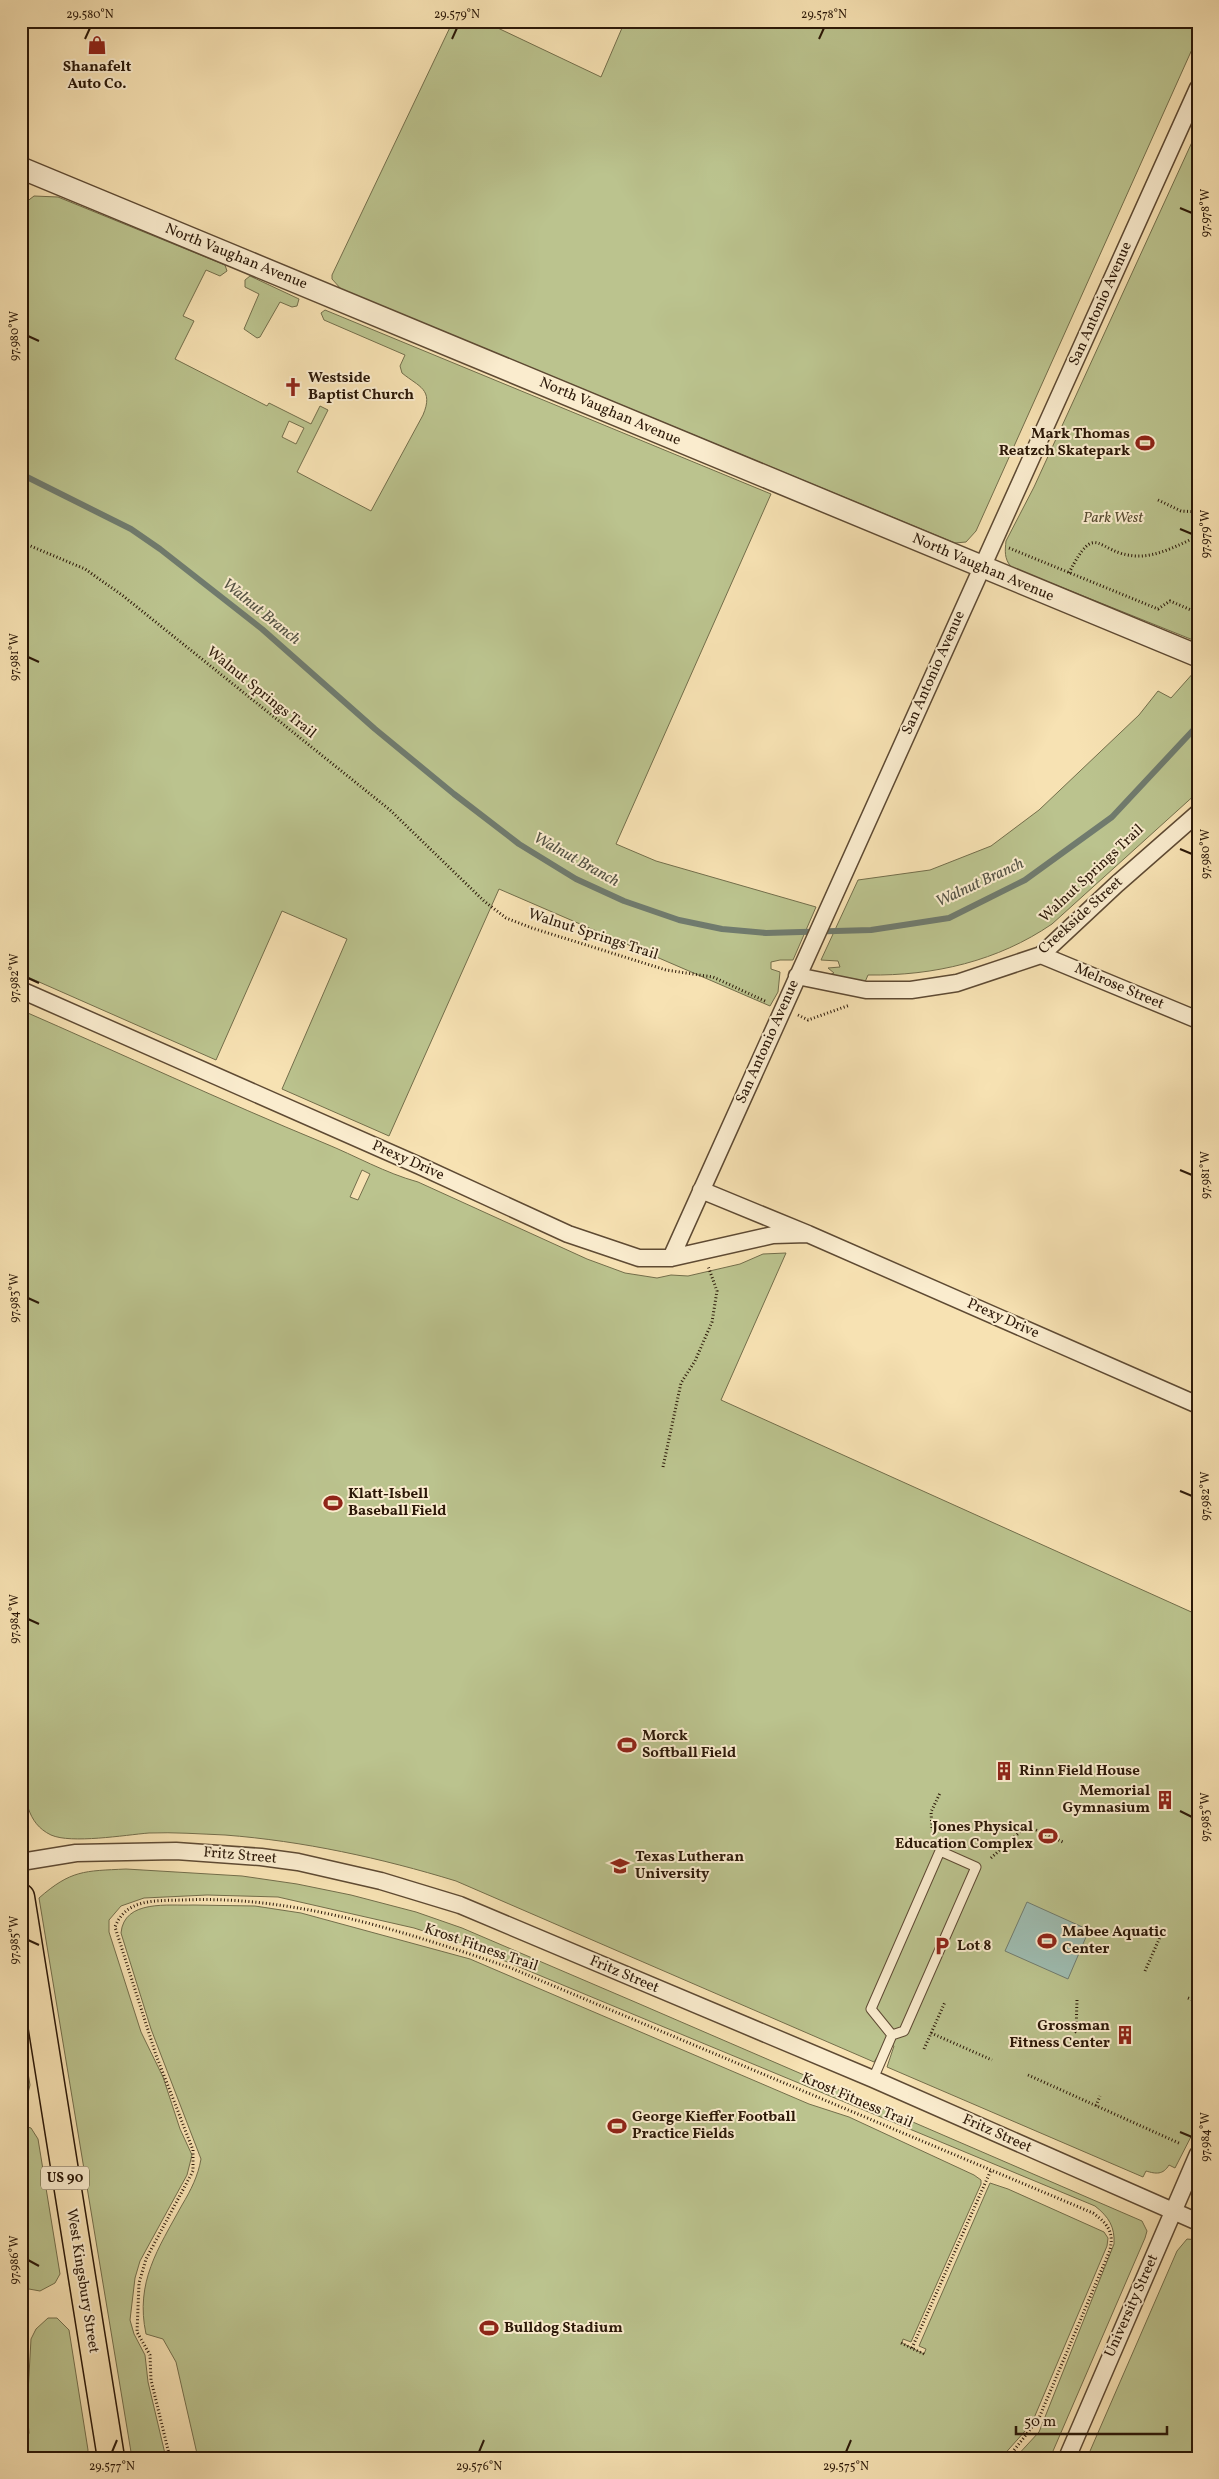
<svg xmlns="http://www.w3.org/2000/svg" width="1219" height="2479" font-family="Vollkorn,serif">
<rect width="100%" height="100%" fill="#f7e2b3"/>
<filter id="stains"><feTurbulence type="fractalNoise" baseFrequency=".004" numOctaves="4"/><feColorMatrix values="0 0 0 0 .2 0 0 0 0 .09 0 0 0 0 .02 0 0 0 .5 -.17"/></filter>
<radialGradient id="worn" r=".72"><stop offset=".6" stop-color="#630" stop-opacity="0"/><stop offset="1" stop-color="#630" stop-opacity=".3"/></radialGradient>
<path fill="#bbc38e" stroke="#736e4b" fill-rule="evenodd" d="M453 21H483L601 77 625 21H1198V36L976 531 966 542 955 543 341 289 332 279V275Z
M1198 129V642L1011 567C1004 558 1005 551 1006 541L1034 487Z
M34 196 58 197 225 265 227 271 220 276 206 270 183 316 194 321 175 359 267 406 269 403 311 424 320 406 328 410 297 472 371 511 423 415C434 389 419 387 402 373L400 366 405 355 324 320 321 313 325 310 771 494 616 844 656 861 816 907 793 960H780L771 962V969L780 972 778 992 770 1006 499 889 389 1136 282 1089 347 939 282 911 216 1060 21 974V206ZM289 421 304 428 296 444 282 437Z
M250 276 299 299 297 306 292 307 280 302 260 337 257 338 244 329 259 294 245 287V280Z
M1195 671 1198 672V792L1052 924C998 961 934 976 868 975L865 982 827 976 834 973 828 968 840 967 838 961 821 960 858 880 930 870 991 846 1039 810 1139 715 1158 691 1171 698Z
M21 1010C122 1054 222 1101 324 1143 356 1156 385 1173 418 1182L587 1259 625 1273 657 1278 671 1275 688 1276 740 1264 763 1254 786 1253 721 1400 1198 1615V2123L1175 2168 1169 2165C1163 2175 1156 2174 1146 2171L1143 2177 887 2067 894 2046 887 2042 874 2062 456 1881C381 1858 303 1841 225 1835 200 1834 174 1832 149 1833 125 1835 71 1844 51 1835 26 1823 26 1798 21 1773ZM362 1170 370 1174 358 1200 350 1197Z
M126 1869 242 1876 297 1884 351 1895 416 1912 462 1928 635 2002 1142 2221 1147 2231 1145 2238 1050 2458H1015L1039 2432 1114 2244C1115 2227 1109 2217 1095 2206L464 1944 414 1928 278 1897 207 1895 144 1898 121 1906 109 1920V1932L141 2032 163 2077 180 2129 192 2155 187 2175 140 2261 135 2278 130 2320 134 2334 145 2355 148 2382 166 2458H132L39 1898C71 1870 84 1871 126 1869Z
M193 1905 255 1906 301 1913 470 1959 809 2104 849 2117 974 2175 981 2180V2184L911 2342 903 2339 902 2343 924 2354 926 2349 919 2346 990 2183 1008 2189 1104 2232 1108 2238 1107 2246 1034 2418 1026 2430 1001 2458H198L176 2362 163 2339 146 2334C135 2282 158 2249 182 2205 191 2190 198 2176 201 2159L151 2029 121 1933C124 1899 169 1906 193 1905Z
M21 2031 30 2085 28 2093 21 2105Z
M21 2125 31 2128 38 2139 60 2274 55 2283 40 2291 29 2289 21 2282Z
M1187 2239 1198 2240V2458H1087L1177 2251Z
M48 2318H57L69 2330 88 2450 87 2458H28L25 2444 29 2433 27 2411 31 2339 36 2329Z"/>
<path fill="#9ebdb2" stroke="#707b6e" d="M1027 1902 1089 1930 1068 1979 1005 1951Z"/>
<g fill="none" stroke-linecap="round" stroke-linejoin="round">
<path stroke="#707b6e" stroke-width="6" d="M21 474 131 529 160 549 262 629 375 729 454 794 519 844 576 879 624 901 679 920 722 929 766 933 871 930 949 918 1025 880 1112 817 1198 725"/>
<g stroke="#5e4a33" stroke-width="11">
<path id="service" d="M873 2079 892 2035 904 2031 976 1867 940 1851 871 2009 892 2035"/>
</g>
<g stroke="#5e4a33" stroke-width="19">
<path id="minor" d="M1041 955 1198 1020
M797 976 866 990H911L957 983 1041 955 1117 884 1198 813
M21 990 420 1166 568 1234 639 1258H671L773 1235 808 1234
M701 1190 808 1234 1198 1405
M671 1258 1198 88
M21 1862 76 1853 176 1851 261 1857 298 1862 381 1881 460 1905 873 2079 1198 2222
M1067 2458 1198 2154"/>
</g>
<g stroke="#5e4a33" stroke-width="24">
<path id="tertiary" d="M21 168 1198 656"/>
</g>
<g stroke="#2b1808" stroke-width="29">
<path id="primary" d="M21 1897 111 2458"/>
</g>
<path stroke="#2b1808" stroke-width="3" stroke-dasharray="1 2.5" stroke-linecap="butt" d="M1158 500 1181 511 1198 512
M21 542 85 569 122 595 390 810 484 901 506 918 532 928 666 970 713 977 767 1002
M1009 548 1158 609 1170 601 1198 613
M1069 573C1097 518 1096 554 1136 556 1157 557 1179 545 1198 536
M1192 795 1198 790
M798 1015 808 1020 850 1005
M663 1467 681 1383 695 1361 712 1322 717 1291 708 1266
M932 1828 931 1812 940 1793
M1036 1830 1063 1842
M991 1858 1022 1830
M1145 1971 1164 1928
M1188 1998 1195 2001
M1077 2000 1076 2032 1078 2033
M931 2033 992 2060
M924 2049 945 2002
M1028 2075 1181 2144
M1096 2106 1100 2096
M901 2343 924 2354
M912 2348 991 2170
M170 2458 151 2380 150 2355 137 2332 139 2283 146 2259 193 2171V2150L156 2055 115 1927C126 1898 156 1901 183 1900 295 1895 406 1932 511 1968L1093 2213C1108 2224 1114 2232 1110 2250L1039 2418 1008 2458"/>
<use href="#service" stroke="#faecce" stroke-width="9"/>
<use href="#minor" stroke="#faecce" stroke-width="16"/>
<use href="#tertiary" stroke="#faecce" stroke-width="21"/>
<use href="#primary" stroke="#f7e2b3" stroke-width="26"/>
</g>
<path fill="none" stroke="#2b1808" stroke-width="2" d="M85 39 90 28M452 39 457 28M819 39 824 28M1180 208 1192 213M28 336 39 341M1180 529 1192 534M28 657 39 662M1180 849 1192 854M28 978 39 983M1180 1170 1192 1175M28 1298 39 1303M1180 1491 1192 1496M28 1619 39 1624M1180 1811 1192 1817M28 1940 39 1945M1180 2132 1192 2137M28 2260 39 2266M112 2452 117 2440M479 2452 484 2440M846 2452 851 2440"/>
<defs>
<g id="shop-bare" transform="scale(1.5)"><path d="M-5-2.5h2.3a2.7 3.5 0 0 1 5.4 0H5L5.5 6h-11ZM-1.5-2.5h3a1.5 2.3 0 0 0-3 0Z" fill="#8f2418" stroke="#faecce" stroke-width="2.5" paint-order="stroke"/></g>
<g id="church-bare" transform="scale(1.5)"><path d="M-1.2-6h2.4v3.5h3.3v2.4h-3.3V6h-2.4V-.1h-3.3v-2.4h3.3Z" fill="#8f2418" stroke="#faecce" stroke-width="2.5" paint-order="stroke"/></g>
<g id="stadium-bare" transform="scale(1.5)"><path d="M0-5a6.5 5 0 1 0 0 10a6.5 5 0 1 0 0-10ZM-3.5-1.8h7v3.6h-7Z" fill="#8f2418" stroke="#faecce" stroke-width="2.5" paint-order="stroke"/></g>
<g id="building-bare" transform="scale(1.5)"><path d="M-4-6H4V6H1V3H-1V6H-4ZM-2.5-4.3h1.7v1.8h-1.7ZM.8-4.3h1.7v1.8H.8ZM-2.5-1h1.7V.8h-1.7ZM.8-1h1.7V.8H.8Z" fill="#8f2418" stroke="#faecce" stroke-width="2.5" paint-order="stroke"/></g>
<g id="university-bare" transform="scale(1.5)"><path d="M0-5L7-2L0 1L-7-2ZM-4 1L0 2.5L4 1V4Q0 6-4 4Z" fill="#8f2418" stroke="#faecce" stroke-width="2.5" paint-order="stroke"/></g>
<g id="parking-bare" transform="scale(1.5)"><path d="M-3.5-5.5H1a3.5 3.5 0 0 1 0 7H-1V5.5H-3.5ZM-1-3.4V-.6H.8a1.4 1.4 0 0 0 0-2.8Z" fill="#8f2418" stroke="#faecce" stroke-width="2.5" paint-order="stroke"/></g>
</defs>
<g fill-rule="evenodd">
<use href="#shop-bare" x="97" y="45"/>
<use href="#church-bare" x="293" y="387"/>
<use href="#stadium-bare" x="1145" y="443"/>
<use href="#stadium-bare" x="333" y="1503"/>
<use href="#stadium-bare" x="627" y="1745"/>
<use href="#building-bare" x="1004" y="1771"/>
<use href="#building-bare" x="1165" y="1800"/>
<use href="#stadium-bare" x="1048" y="1836"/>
<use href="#university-bare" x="620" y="1866"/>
<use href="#stadium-bare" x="1047" y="1941"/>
<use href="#parking-bare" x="942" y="1946"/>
<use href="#building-bare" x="1125" y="2035"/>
<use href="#stadium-bare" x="617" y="2126"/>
<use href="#stadium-bare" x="489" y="2328"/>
</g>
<g text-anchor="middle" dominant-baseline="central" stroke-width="4" stroke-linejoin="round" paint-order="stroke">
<rect fill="#faecce" stroke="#695843" stroke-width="1" x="41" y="2166.5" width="48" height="23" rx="4"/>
<g font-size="14" font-weight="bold" fill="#2b1808">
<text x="65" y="2178">US 90</text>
</g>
<g font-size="15" font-weight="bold" fill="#2b1808" stroke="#faecce" text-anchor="start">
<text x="97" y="67" text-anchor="middle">Shanafelt<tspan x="97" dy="17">Auto Co.</tspan></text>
<text x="308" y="378">Westside<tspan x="308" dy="17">Baptist Church</tspan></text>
<text x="1130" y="434" text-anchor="end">Mark Thomas<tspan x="1130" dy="17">Reatzch Skatepark</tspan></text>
<text x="348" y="1494">Klatt-Isbell<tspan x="348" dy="17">Baseball Field</tspan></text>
<text x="642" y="1736">Morck<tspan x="642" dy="17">Softball Field</tspan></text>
<text x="1019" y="1771">Rinn Field House</text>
<text x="1150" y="1791" text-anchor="end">Memorial<tspan x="1150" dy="17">Gymnasium</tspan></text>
<text x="1033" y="1827" text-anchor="end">Jones Physical<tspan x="1033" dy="17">Education Complex</tspan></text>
<text x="635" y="1857">Texas Lutheran<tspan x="635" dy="17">University</tspan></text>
<text x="1062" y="1932">Mabee Aquatic<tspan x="1062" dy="17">Center</tspan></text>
<text x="957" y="1946">Lot 8</text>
<text x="1110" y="2026" text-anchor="end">Grossman<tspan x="1110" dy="17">Fitness Center</tspan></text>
<text x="632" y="2117">George Kieffer Football<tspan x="632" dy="17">Practice Fields</tspan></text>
<text x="504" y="2328">Bulldog Stadium</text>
</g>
<g font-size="15" fill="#2b1808" stroke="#faecce">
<text transform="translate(236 257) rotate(22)">North Vaughan Avenue</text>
<text transform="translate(1101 304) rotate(-66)">San Antonio Avenue</text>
<text transform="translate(610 412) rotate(23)">North Vaughan Avenue</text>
<text transform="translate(983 568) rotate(23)">North Vaughan Avenue</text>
<text transform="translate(934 673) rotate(-66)">San Antonio Avenue</text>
<text transform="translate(261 693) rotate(39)">Walnut Springs Trail</text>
<text transform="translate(1092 874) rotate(-43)">Walnut Springs Trail</text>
<text transform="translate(1081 916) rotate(-42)">Creekside Street</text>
<text transform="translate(593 935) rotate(18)">Walnut Springs Trail</text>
<text transform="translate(1119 987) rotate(23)">Melrose Street</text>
<text transform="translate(768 1042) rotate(-66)">San Antonio Avenue</text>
<text transform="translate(408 1161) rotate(24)">Prexy Drive</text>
<text transform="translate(1003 1319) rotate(24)">Prexy Drive</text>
<text transform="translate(240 1856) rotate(5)">Fritz Street</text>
<text transform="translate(481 1948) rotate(19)">Krost Fitness Trail</text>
<text transform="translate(624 1975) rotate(23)">Fritz Street</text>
<text transform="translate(857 2101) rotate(23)">Krost Fitness Trail</text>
<text transform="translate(997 2134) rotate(24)">Fritz Street</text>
<text transform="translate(82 2281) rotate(81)">West Kingsbury Street</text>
<text transform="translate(1132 2306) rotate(-66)">University Street</text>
</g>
<g font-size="15" font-style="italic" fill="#564b30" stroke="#faecce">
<text x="1113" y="518">Park West</text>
</g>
<g font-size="16" font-style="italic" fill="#535244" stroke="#faecce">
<text transform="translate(261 612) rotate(39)">Walnut Branch</text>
<text transform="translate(576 860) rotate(29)">Walnut Branch</text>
<text transform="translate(980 883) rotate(-25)">Walnut Branch</text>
</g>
</g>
<rect width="1219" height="2479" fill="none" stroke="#f7e2b3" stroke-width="55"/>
<path d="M1016 2426v8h151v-8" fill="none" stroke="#2b1808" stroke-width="2.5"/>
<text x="1024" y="2426" font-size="15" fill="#2b1808" stroke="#faecce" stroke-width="4" paint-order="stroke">50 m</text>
<rect x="28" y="28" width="1164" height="2424" fill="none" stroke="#2b1808" stroke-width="2"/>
<g font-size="12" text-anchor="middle" fill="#2b1808">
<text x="90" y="18">29.580°N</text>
<text x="457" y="18">29.579°N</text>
<text x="824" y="18">29.578°N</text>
<text transform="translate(1205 213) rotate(-90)" y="4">97.978°W</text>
<text transform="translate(14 336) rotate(-90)" y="4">97.980°W</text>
<text transform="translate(1205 534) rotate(-90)" y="4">97.979°W</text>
<text transform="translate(14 657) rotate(-90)" y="4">97.981°W</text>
<text transform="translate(1205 854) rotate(-90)" y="4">97.980°W</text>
<text transform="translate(14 978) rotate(-90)" y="4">97.982°W</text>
<text transform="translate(1205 1175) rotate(-90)" y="4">97.981°W</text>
<text transform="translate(14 1298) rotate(-90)" y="4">97.983°W</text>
<text transform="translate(1205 1496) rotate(-90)" y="4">97.982°W</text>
<text transform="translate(14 1619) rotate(-90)" y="4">97.984°W</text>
<text transform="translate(1205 1817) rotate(-90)" y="4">97.983°W</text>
<text transform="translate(14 1940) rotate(-90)" y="4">97.985°W</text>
<text transform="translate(1205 2137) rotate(-90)" y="4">97.984°W</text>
<text transform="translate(14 2260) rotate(-90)" y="4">97.986°W</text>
<text x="112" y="2470">29.577°N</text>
<text x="479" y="2470">29.576°N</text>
<text x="846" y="2470">29.575°N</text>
</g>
<rect width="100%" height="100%" filter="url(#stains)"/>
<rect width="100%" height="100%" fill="url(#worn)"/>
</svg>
